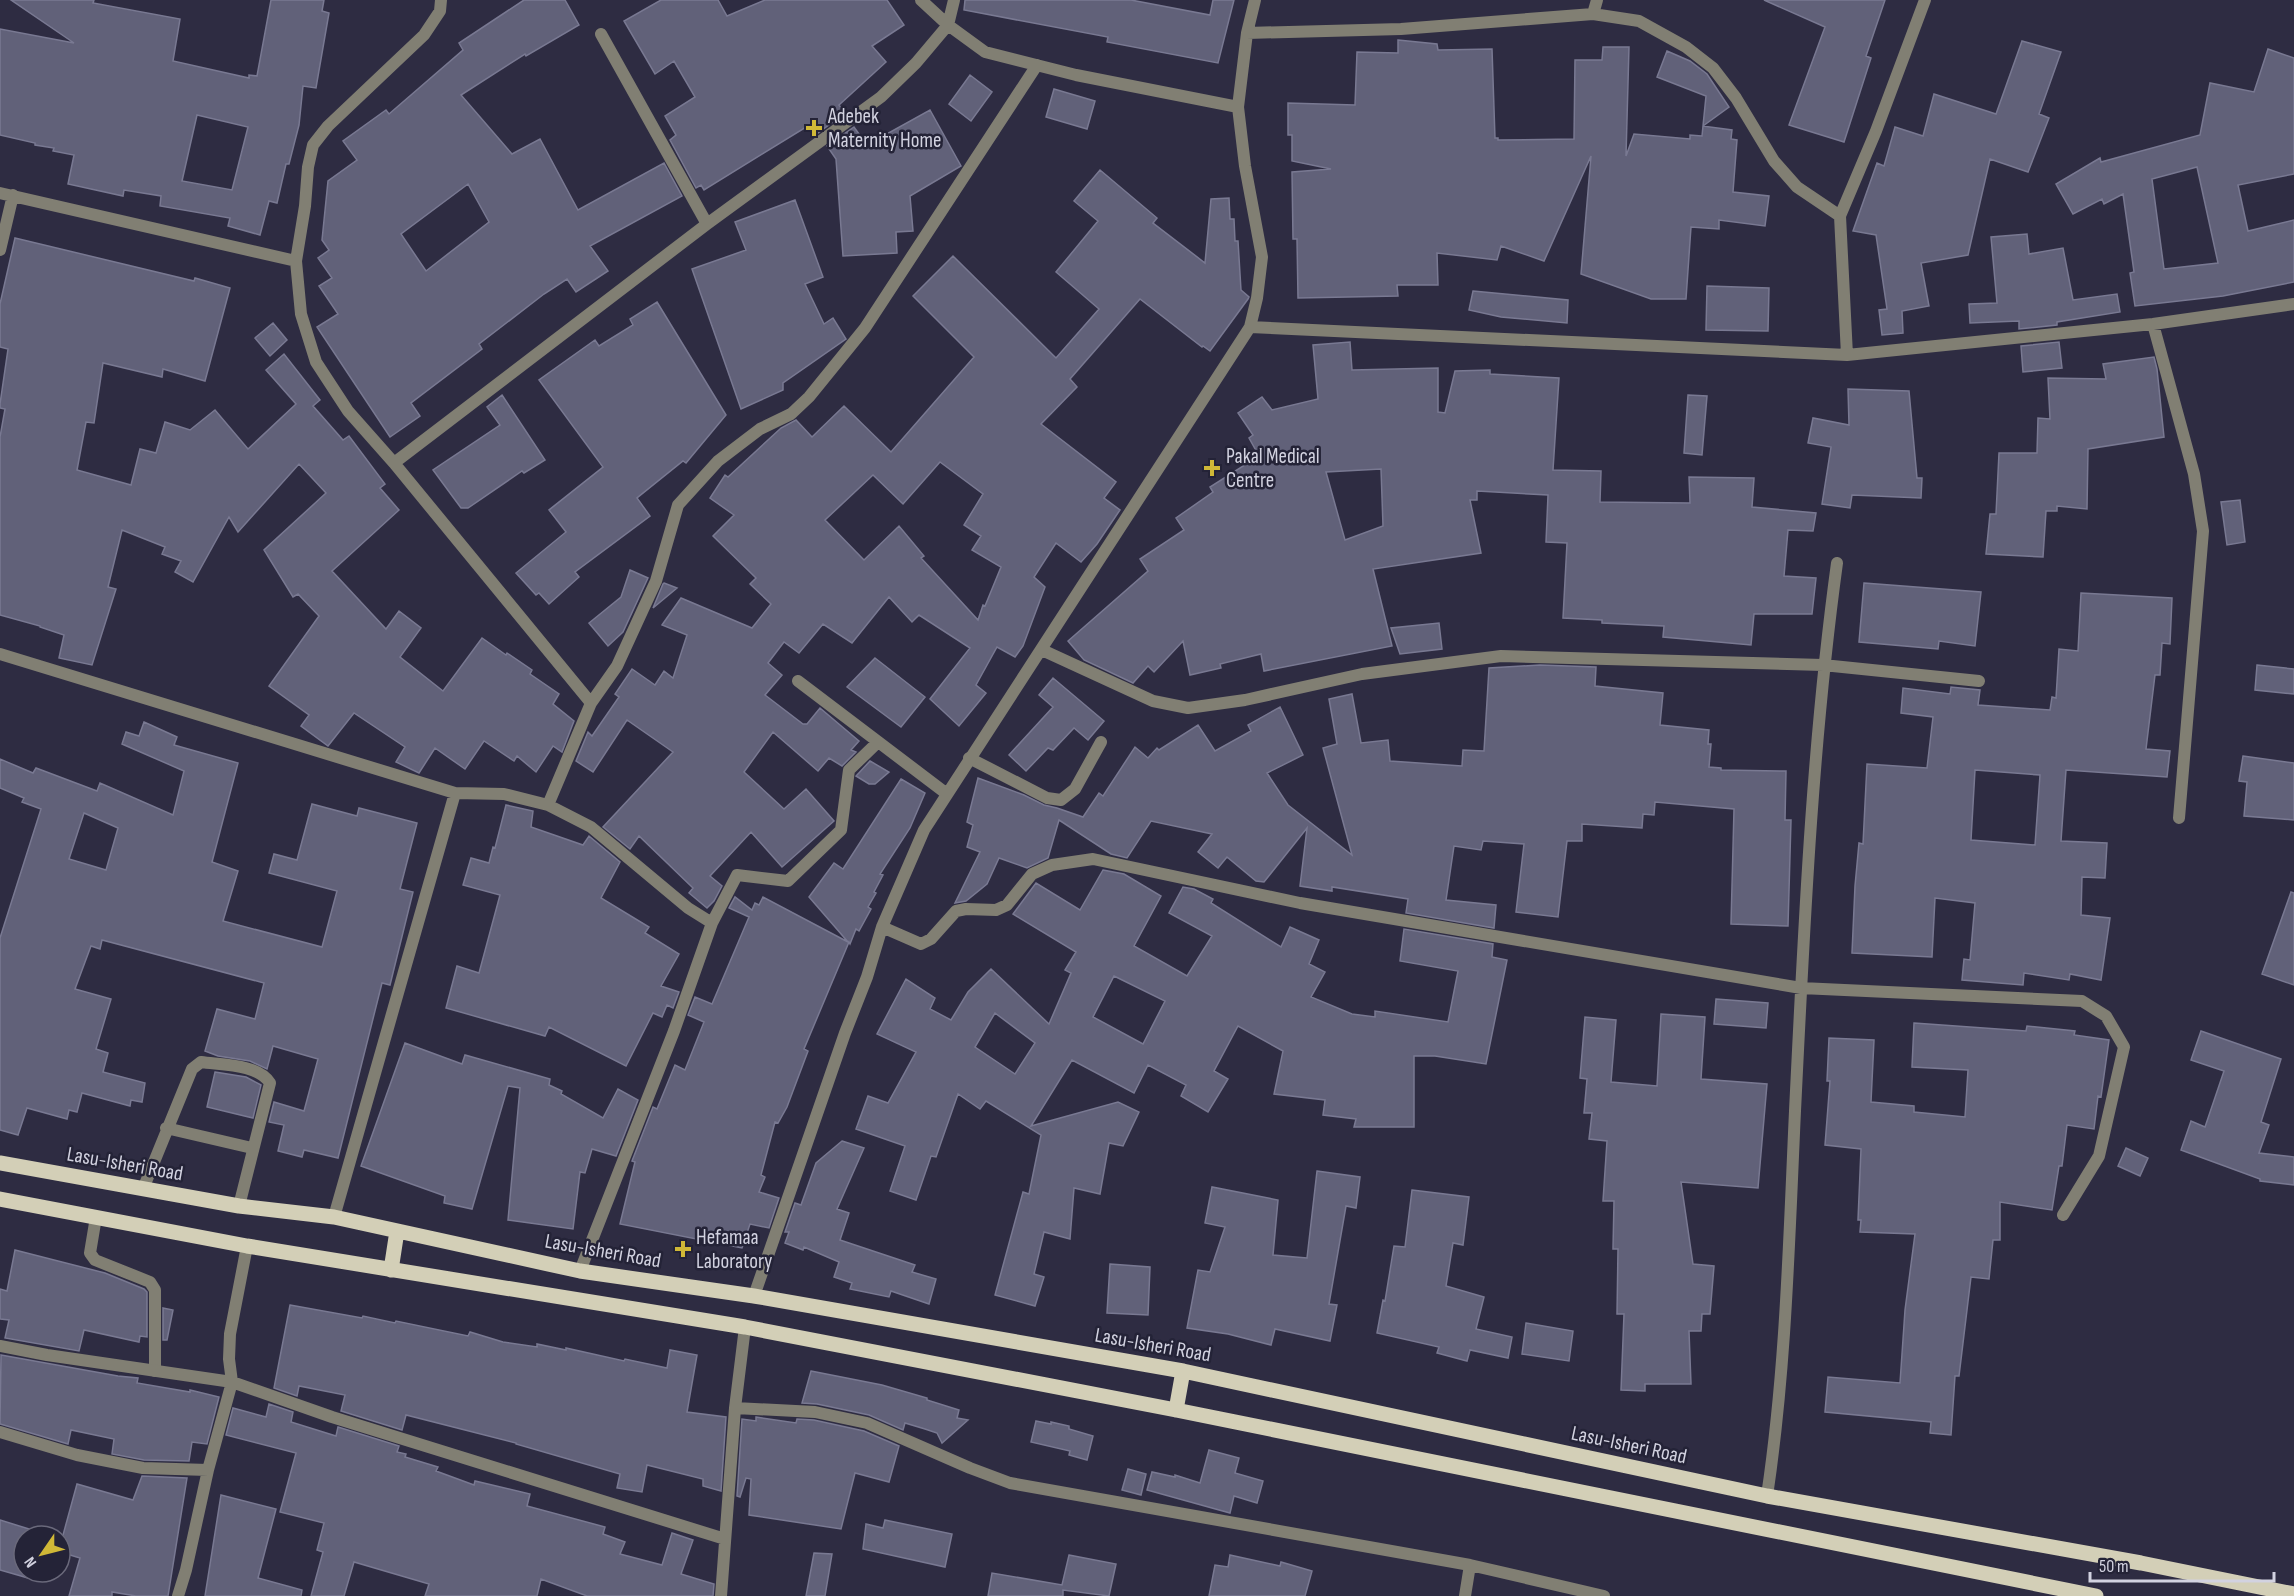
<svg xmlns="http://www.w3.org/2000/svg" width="2294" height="1596" font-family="'Sofia Sans Condensed',sans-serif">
<rect width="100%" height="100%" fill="#2e2c42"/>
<path fill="#616179" stroke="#797992" stroke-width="1.5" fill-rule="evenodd" d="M11 0H94L93 3 180 19 173 61 249 78V75L257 76 271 0H324L322 11 329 13 316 88 303 86 299 125 289 164H286L277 203 269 201 260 235 228 226 230 218 160 206 161 196 124 190 123 196 68 184 74 155 53 151 54 148 35 145V143L0 135V29L74 43ZM197 115 248 127 232 190 182 181Z
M524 0H565L579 25 526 56 525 54 461 95 512 154 540 139 578 210 664 163 682 196 590 246 608 271 576 292 567 279 544 294 479 344 482 349 411 403 420 416 390 437 317 327 338 314 319 286 332 278 318 258 329 250 322 240 328 181 357 160 343 141 386 110 389 114 463 50 459 43ZM468 184 489 222 426 271 401 234Z
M661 0H718L727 16 765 0H887L904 25 872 46 886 62 839 105 845 113 818 133 811 124 704 190 701 185 696 188 670 140 676 135 665 116 695 97 674 61 655 74 624 21Z
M965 0H1131L1210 15 1213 0H1234L1218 63 1107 42 1108 37 964 10Z
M1764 0H1885L1866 56 1871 58 1844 142 1789 125 1825 27Z
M1398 40 1437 44 1438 50 1492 49 1495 138H1498V140L1574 139 1575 60H1602L1603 47H1629L1626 156 1634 134 1690 139V135L1702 136 1703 126 1732 130 1731 139 1737 140 1733 192 1769 196 1765 226 1719 220V229L1691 227 1686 299H1651L1581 274 1591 156 1544 261 1501 246 1497 260 1437 253 1438 285H1397L1398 296 1298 298 1297 239H1293L1292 172 1331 169 1292 161V135H1288V103L1355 105 1357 52 1398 53Z
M2022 41 2061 52 2039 114 2049 118 2028 172 1990 159 1968 255 1921 263 1929 306 1902 311 1903 333 1882 335 1879 310 1887 309 1876 235 1853 231 1877 163 1884 166 1895 127 1923 136 1934 94 1996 114Z
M2268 49 2294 58V174L2238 185 2248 231 2294 220V282L2223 296 2135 306 2130 273 2134 272 2123 194 2104 204 2102 199 2073 214 2056 184 2100 158 2101 162 2200 135 2210 83 2254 92ZM2197 167 2218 263 2164 269 2152 179Z
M1667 51 1690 61 1707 74 1729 107 1703 126 1706 96 1657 77Z
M970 75 992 92 971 121 949 104Z
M1054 89 1095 101 1087 129 1046 117Z
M930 110 961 166 910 196 913 231 896 232 897 253 843 256 836 159 827 146 854 127 867 145Z
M1100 170 1157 218 1153 223 1205 263 1211 199 1229 198 1230 219H1234L1235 241H1238L1241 290 1249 297 1248 299 1210 351 1203 346 1202 347 1140 299 1070 379 1077 387 1041 424 1116 482 1104 498 1120 510 1097 544 1081 562 1056 543 1034 577 1045 587 1023 646 1015 657 997 647 976 685 986 693 959 726 930 699 970 648 919 615 912 622 889 597 852 643 823 624 799 653 784 642 768 663 782 675 765 695 803 724H807L820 708 859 741 851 750 856 752 842 766 829 758 818 771 773 732 744 772 784 809 806 789 834 821 782 867 751 832 710 876 722 886 714 901 707 908 689 893 693 888 639 836 630 849 603 827 673 752 627 720 593 772 576 761 588 732 592 736 619 697 615 694 632 669 655 685 664 671 673 678 687 635 662 625 681 598 752 628 771 604 750 584 756 578 713 536 734 515 710 498 725 475 728 477 781 428 796 420 812 437 844 406 891 452 974 357 913 296 953 256 1056 358 1099 309 1056 272 1098 221 1074 201ZM940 462 983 494 964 525 981 536 972 550 1001 567 985 606 983 605 978 620 921 558 924 556 899 526 864 560 825 520 873 475 903 504Z
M795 200 823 277 805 284 824 324 833 318 846 339 783 383V390L741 409 692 269 746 250 735 222Z
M2027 234 2029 254 2063 248 2073 300 2117 294 2120 312 2057 322V325L2019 329V321L1970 323 1969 304 1997 303 1991 237Z
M15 238 194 281 195 278 230 288 205 381 163 369 162 377 103 363 94 423 86 422 77 470 131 485 140 449 156 453 165 422 190 430 215 410 248 449 296 404 266 370 284 354 320 400 313 406 343 440 349 436 385 484 380 488 399 510 332 571 386 629 399 611 421 628 400 657 443 691 482 638 506 655 507 653 532 670 530 674 559 694 553 704 574 721 562 752 553 746 536 772 517 756 514 761 484 741 465 769 435 748 419 773 396 762 405 747 354 713 328 746 301 726 309 715 269 686 319 616 298 594 293 597 264 550 326 493 299 464 238 532 229 517 193 582 175 572 181 561 162 554 165 547 122 530 108 587 116 589 92 665 59 658 64 635 40 627V626L0 615V437L5 409 0 408V404L8 349 0 347V304Z
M1707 286 1769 288 1768 331 1706 330Z
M1473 291 1568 300 1567 323 1501 317 1469 310Z
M657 302 726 415 686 463 683 461 637 498 650 516 575 572 579 577 549 604 539 593 536 595 516 573 566 532 549 510 603 467 539 380 595 340 599 346 633 325 630 319Z
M273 323 287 340 270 356 255 338Z
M1350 342 1352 370 1438 368V412L1445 413 1455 371 1490 370V374L1559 378 1553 470 1601 471 1600 502 1690 503 1689 477 1754 478 1752 507 1816 513 1813 531 1788 530 1784 576 1816 578 1812 614H1754L1751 645 1663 637 1664 626 1602 623V620L1563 618 1567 543 1546 542 1548 495 1477 491V500H1470L1481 553 1373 569 1392 646 1264 671 1261 654 1220 664 1221 668 1190 675 1183 641 1154 672 1148 666 1133 683 1084 660 1068 641 1148 571 1140 559 1184 530 1176 518 1213 492 1210 487 1259 456 1249 438 1253 435 1238 413 1262 397 1272 410 1318 399 1313 345ZM1381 469 1383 526 1345 540 1326 472Z
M2059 342 2062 368 2023 372 2021 346Z
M2154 357 2157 369 2164 437 2088 449 2087 509 2057 506V511H2046L2043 557 1986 554 1990 514H1996L1999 453H2037L2038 418 2050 419 2048 378 2106 379 2103 364Z
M1848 389 1909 391 1917 478H1922L1921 498 1852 495 1850 508 1822 504 1831 447 1808 443 1813 418 1849 425Z
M502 395 545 460 524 473 522 471 468 508H461L433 470 500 425 487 407Z
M1688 395 1707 396 1702 455 1684 453Z
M2240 500 2245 542 2227 545 2221 502Z
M630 570 648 578 623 632 608 646 589 623 621 597Z
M664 583 677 588 653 608 663 584Z
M1864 583 1981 592 1975 646 1939 641 1938 649 1859 642Z
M2081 593 2172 598 2170 644 2162 643 2160 675H2155L2146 749 2170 751 2167 777 2066 770 2061 841 2107 843 2105 878 2082 877 2081 915 2110 918 2101 980 2070 974 2069 980 2024 973 2023 985 1962 980 1964 959 1970 960 1975 903 1935 898 1932 957 1852 953 1855 886 1859 843 1863 844 1867 764 1927 768 1933 717 1901 713 1903 688 1950 694 1951 687 1980 690 1978 705 2050 710 2052 697 2056 698 2059 649 2078 651ZM1975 770 2040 775 2035 845 1971 840Z
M1439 623 1442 649 1400 654 1391 628Z
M875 658 925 697 901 727 847 687Z
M1540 665 1596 667 1595 686 1663 693 1660 725 1709 730 1708 744H1711L1709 767 1721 768V770L1786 771 1785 820H1791L1788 926 1731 924 1734 809 1655 802 1654 815 1643 814 1642 828 1582 824V841H1567L1558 917 1516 912 1524 844 1483 841 1481 850 1454 846 1446 900 1496 905 1494 928 1406 913 1408 899 1332 887V891L1300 886 1307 828 1264 882 1256 881 1227 857 1218 868 1198 852 1212 834 1151 821 1127 858 1111 854 1059 820 1048 858 1027 868 999 858 987 884 966 901 955 903 980 852 967 847 973 825 967 822 978 778 1024 795 1044 805 1057 808 1083 817 1099 793 1103 796 1135 747 1148 758 1157 748 1159 750 1198 725 1215 751 1251 731 1248 725 1280 707 1303 755 1267 773 1288 805 1352 855 1323 748 1337 744 1329 699 1352 694 1361 743 1388 740 1390 761 1462 766 1463 750 1484 751 1489 668Z
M2257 665 2294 669V694L2255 690Z
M1053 678 1104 721 1088 740 1074 728 1053 750 1048 748 1026 771 1009 755 1053 707 1039 695Z
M144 722 177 737 174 745 238 763 212 862 238 871 223 921 322 947 337 891 269 873 274 854 297 860 312 804 357 816 359 808 417 823 400 889 413 892 390 985 382 983 338 1158 304 1150 302 1157 278 1151 284 1125 269 1122 274 1102 304 1111 318 1059 273 1046 267 1069 250 1061 218 1056 205 1051 217 1009 255 1019 264 983 102 940 100 949 91 946 75 989 111 999 96 1049 108 1053 103 1072 145 1083 142 1102 131 1100 130 1106 82 1093 77 1112 69 1110 67 1119 27 1108 18 1135 0 1130V938L41 809 22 802 24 798 0 788V759L33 773 36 768 97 791 100 783 173 815 184 771 122 744 126 732 139 736ZM84 813 118 828 106 870 69 859Z
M2243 756 2294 763V820L2244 816 2247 782 2239 781Z
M870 761 889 772 875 784H869L856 776Z
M901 779 925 793 910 828 880 874 883 875 874 892 876 893 868 907 871 909 859 931 856 929 850 944 849 942 804 1049 808 1051 787 1107 778 1123 775 1122 761 1175 765 1177 759 1192 779 1198 769 1228 750 1224 742 1248 620 1224 635 1162 632 1161 653 1107 657 1109 675 1065 685 1070 704 1022 688 1015 695 997 712 1004 749 917 729 908 735 897 752 910 755 903 759 905 763 897 848 942 809 897 834 863 843 869Z
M506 805 533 811 531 827 583 845 589 836 620 862 601 898 649 927 645 933 679 954 661 986 679 992 673 1008 667 1005 662 1017 653 1013 626 1066 549 1027 545 1036 446 1008 457 966 479 973 500 895 463 885 471 858 489 863 493 847 495 848Z
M1103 870 1124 874 1161 896 1134 946 1187 976 1212 936 1169 913 1183 887 1194 889 1213 899 1211 903 1281 947 1290 927 1319 940 1309 964 1325 972 1311 997 1352 1014 1375 1017V1011L1448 1022 1458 971 1400 961 1404 929 1493 944 1492 957 1507 960 1486 1064 1435 1056H1414V1127H1354L1356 1119 1323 1115 1325 1100 1274 1094 1283 1051 1238 1026 1214 1071 1228 1079 1208 1112 1181 1096 1186 1085 1148 1065 1134 1093 1072 1060 1031 1126 1118 1102 1139 1112 1123 1146 1109 1143 1100 1194 1074 1188 1070 1239 1044 1232 1034 1274 1044 1277 1035 1306 995 1295 1023 1192 1029 1194 1041 1135 986 1101 980 1109 958 1094 936 1157 931 1156 916 1200 890 1191 905 1146 856 1129 868 1096 888 1103 916 1052 877 1034 906 979 935 998 930 1009 951 1020 968 992 991 969 1049 1024 1071 973 1065 970 1076 952 1013 914 1036 883 1080 910ZM1114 976 1165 1001 1143 1044 1093 1017ZM995 1013 1035 1043 1015 1074 975 1047Z
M2291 892 2294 893V985L2262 974Z
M1716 999 1768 1003 1766 1028 1714 1024Z
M1661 1014 1705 1017 1701 1079 1767 1084 1758 1188 1681 1182 1693 1264 1714 1266 1710 1314H1702L1701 1331H1689L1691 1384H1645V1391L1621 1390 1624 1314H1617L1618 1249H1613L1614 1201H1603L1607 1141 1589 1139 1592 1113H1584L1587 1079 1580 1078 1585 1017 1616 1020 1611 1082 1657 1086Z
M1914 1023 2026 1031 2027 1026 2075 1031 2074 1035 2109 1040 2101 1097 2098 1096 2094 1129 2067 1125 2062 1166H2059L2052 1210 2000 1202V1240H1993L1989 1279 1971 1277 1959 1376H1955L1951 1435 1930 1433 1931 1422 1825 1412 1828 1377 1900 1383 1905 1310 1915 1234 1860 1232 1861 1220H1858L1861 1149 1825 1145 1830 1081H1827L1829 1038 1874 1040 1871 1102 1914 1106V1112L1965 1117 1968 1070 1912 1067Z
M2201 1031 2281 1059 2261 1122 2269 1125 2259 1153 2294 1157V1185L2260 1181V1179L2181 1150 2191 1121 2205 1127 2224 1071 2191 1060Z
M405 1043 462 1064 465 1055 550 1079 549 1085 562 1091 561 1094 603 1118 618 1089 638 1100 616 1156 592 1149 585 1173 580 1172 573 1229 508 1220 520 1088 508 1086 472 1209 444 1203 445 1196 361 1166Z
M215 1072 246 1077 261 1085 253 1118 207 1107Z
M842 1141 864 1148 837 1209 849 1213 840 1240 915 1265 912 1272 936 1279 929 1304 891 1291 889 1297 850 1289 852 1283 834 1277 839 1262 804 1247 803 1250 785 1243 789 1232H785L795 1203 801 1205 816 1163Z
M2126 1148 2148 1158 2140 1176 2118 1166Z
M1317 1171 1360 1177 1356 1208 1346 1206 1329 1304 1337 1305 1330 1341 1275 1329 1271 1345 1228 1334 1187 1328 1198 1270 1210 1272 1225 1227 1205 1223 1212 1187 1278 1200 1273 1255 1307 1258Z
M1412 1190 1469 1197 1463 1245 1453 1243 1446 1286 1484 1297 1476 1329 1512 1337 1508 1358 1470 1350 1467 1361 1437 1353 1439 1347 1377 1333 1383 1300 1385 1301 1394 1246 1405 1247Z
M15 1250 105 1273 144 1289 147 1292V1337L140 1336 139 1342 84 1330 79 1351 5 1338 9 1320 0 1319V1289L7 1291Z
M1110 1264 1150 1267 1148 1315 1107 1313Z
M290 1305 362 1318 363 1316 395 1323 396 1321 468 1336 470 1332 503 1342 537 1347V1344L566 1350V1348L624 1361 625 1359 667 1368 670 1350 697 1355 687 1412 726 1417 721 1491 703 1486V1479L647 1465 642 1492 617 1488 620 1474 516 1444V1443L406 1415 402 1430 341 1411 345 1395 299 1386 297 1396 274 1388Z
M163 1308 173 1310 167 1340H163Z
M1526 1323 1573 1331 1569 1361 1522 1354Z
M1 1355 118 1376 138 1378 137 1383 190 1392V1390L219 1397 207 1444 192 1442 189 1461 144 1460 112 1454 114 1439 71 1430 68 1444 0 1424Z
M811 1371 882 1385 927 1398V1400L959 1410 957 1418 968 1420 942 1443 937 1433 925 1429 905 1423 903 1430 869 1415 817 1404 802 1403Z
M269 1404 293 1412 291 1422 336 1436 338 1427 399 1446 397 1452 406 1454 405 1457 438 1467 436 1471 474 1485 475 1481 530 1494 527 1506 605 1527 603 1534 625 1542 620 1554 662 1565 672 1533 693 1540 681 1574 714 1584 713 1596H587L541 1579 537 1596H425L429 1584 354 1562 344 1596H311L323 1552 317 1550 324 1523 280 1512 296 1453 226 1435 233 1408 266 1417Z
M756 1417 796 1423 797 1419 814 1420 864 1431 899 1446 889 1482 855 1473 841 1529 749 1515 751 1479 746 1478 740 1497 737 1496 742 1419 756 1421Z
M1036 1421 1051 1424V1422L1069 1426V1429L1093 1436 1087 1460 1069 1455 1070 1451 1031 1442Z
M1209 1450 1239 1458 1235 1473 1263 1481 1257 1503 1234 1496 1230 1513 1147 1490 1152 1472 1175 1477V1475L1200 1483Z
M1128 1469 1146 1474 1141 1495 1122 1490Z
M142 1476 187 1478 168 1596H136L112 1592V1596H69L80 1558 60 1552V1546L77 1484 133 1500Z
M221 1495 276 1509 258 1578 302 1590 301 1596H205Z
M0 1520 42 1533 41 1536H24V1572H29L28 1578 0 1570Z
M885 1520 952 1534 945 1567 863 1549 866 1524 883 1528Z
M814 1553 832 1554 825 1596H806Z
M1069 1555 1116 1564 1109 1596 1063 1590V1596H988L992 1573 1062 1585Z
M1230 1555 1280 1566 1281 1562 1312 1571 1305 1596H1209L1215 1565 1228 1567Z"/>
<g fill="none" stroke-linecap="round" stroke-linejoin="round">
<path stroke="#817f73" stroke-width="12" d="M969 758 1047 798 1061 800 1075 789 1101 742
M166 1128 252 1148
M143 1189 192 1069 201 1062C222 1065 258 1064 270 1083L239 1206
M96 1217 90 1253 95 1260 150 1282 155 1290V1371"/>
<path stroke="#817f73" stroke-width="12" d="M441 0 440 11 424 35 328 126 313 145 308 167 305 206 296 261 301 314 316 362 348 411 394 463 591 703
M921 0 948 25 985 52 1076 75 1238 107
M1593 14 1639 21 1686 47 1713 68 1736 98 1774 161 1797 187 1840 216
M1247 33 1401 29 1593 14 1597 0
M601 34 707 224
M0 193 296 261
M0 250 13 195
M2153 324 2194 474 2203 531 2179 818
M1250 327 1847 355 2153 324 2294 304
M1847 355 1840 216 1876 131 1925 0
M394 463 707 224 881 97 916 63 948 25 954 0
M1042 650 1153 701 1188 708 1245 700 1362 674 1501 656 1823 665 1979 681
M0 654 455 793 504 794 548 805 591 827 688 908 712 923
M798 681 947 794
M548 805 591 703 617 666 656 581 678 505 718 461 760 429 791 414 809 397 865 328 1037 65
M882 927 921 944 931 939 956 911 966 909 996 910 1007 905 1032 874 1052 865 1093 859 1300 903 1801 988 2082 1001 2106 1016 2124 1047 2099 1156 2063 1215
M334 1217 455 793
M580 1271 674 1031 712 923 737 875 788 881 841 830 849 770 878 742
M754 1296 845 1033 867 977 882 927 924 830 1250 327 1257 298 1262 257 1245 166 1238 107 1247 33 1255 0
M0 1346 47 1355 232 1382 332 1417 725 1539
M735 1408 815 1412 867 1423 970 1468 1010 1483 1470 1565 1604 1596
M0 1432 77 1455 143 1468 208 1470
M1767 1496C1786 1369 1789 1240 1795 1111 1804 929 1812 745 1837 563
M178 1596 186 1570 208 1470 232 1382 229 1359 230 1334 247 1246
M721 1596 735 1408 745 1327
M1465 1596 1470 1565"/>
<path stroke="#d3cfb7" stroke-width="15" d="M0 1163 239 1206 334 1217 580 1271 754 1296 1183 1371 1767 1496 2141 1563 2294 1594
M0 1199 247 1246 745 1327 1176 1410 2096 1596
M391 1270 397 1231
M1176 1410 1183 1371"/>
</g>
<g fill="#d0b837" stroke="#242337" stroke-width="2">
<path d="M811 119h6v6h6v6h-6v6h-6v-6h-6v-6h6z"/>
<path d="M1209 459h6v6h6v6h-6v6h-6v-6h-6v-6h6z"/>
<path d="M680 1240h6v6h6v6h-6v6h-6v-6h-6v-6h6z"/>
</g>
<g text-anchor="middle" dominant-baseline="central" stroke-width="5" stroke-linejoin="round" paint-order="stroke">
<g font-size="21" fill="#d2d2e0" stroke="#242337" text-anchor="start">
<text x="828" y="116">Adebek<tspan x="828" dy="24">Maternity Home</tspan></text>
<text x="1226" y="456">Pakal Medical<tspan x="1226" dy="24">Centre</tspan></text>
<text x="696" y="1237">Hefamaa<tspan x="696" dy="24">Laboratory</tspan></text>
</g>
<g font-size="21" fill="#d2d2e0" stroke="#242337">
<text transform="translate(125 1164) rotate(10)">Lasu-Isheri Road</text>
<text transform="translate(603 1251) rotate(10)">Lasu-Isheri Road</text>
<text transform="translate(1153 1345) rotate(10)">Lasu-Isheri Road</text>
<text transform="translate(1629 1445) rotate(12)">Lasu-Isheri Road</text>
</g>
</g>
<g transform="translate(42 1554) rotate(235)"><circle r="28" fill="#242337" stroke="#6a697b" stroke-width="1.5"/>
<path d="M0-4.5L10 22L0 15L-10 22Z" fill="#d0b837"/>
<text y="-9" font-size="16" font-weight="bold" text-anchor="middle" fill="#d2d2e0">N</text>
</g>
<path d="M2090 1572v9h184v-9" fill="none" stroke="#d2d2e0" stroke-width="3"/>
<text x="2099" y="1572" font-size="18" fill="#d2d2e0" stroke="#242337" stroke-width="4.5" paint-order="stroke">50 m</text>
</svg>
